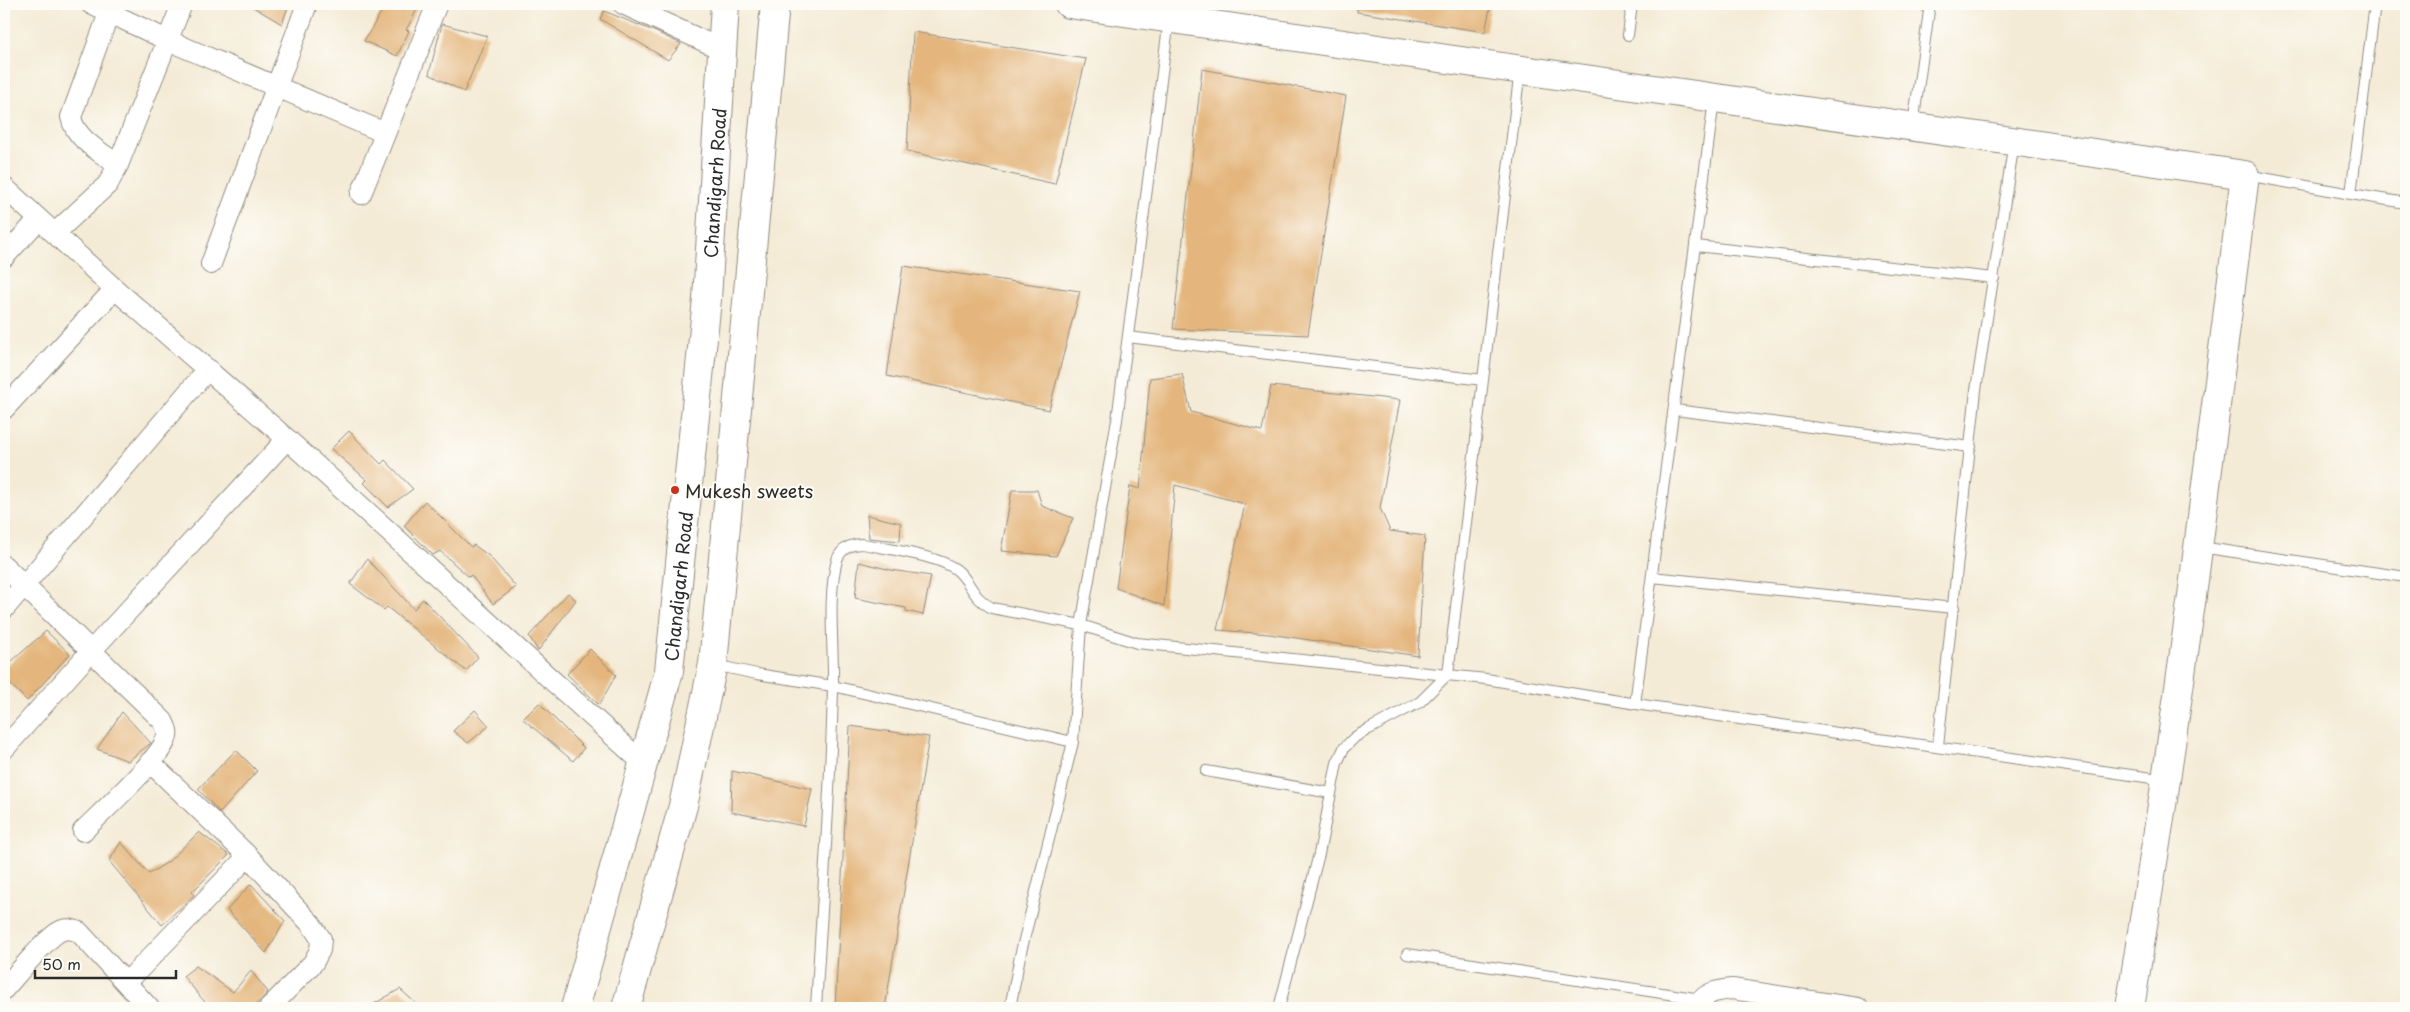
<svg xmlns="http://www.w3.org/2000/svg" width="2410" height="1012" font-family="'Playpen Sans',sans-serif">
<rect width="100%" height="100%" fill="#fdfcf7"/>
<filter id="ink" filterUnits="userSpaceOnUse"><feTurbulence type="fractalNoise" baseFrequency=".02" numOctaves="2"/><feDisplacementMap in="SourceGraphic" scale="10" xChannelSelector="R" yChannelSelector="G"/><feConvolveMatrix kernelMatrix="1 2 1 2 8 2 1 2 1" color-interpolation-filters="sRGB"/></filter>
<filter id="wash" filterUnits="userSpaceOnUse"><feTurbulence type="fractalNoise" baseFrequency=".0096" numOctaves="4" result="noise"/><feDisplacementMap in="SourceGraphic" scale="20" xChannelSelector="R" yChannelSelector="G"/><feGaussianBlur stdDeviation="1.12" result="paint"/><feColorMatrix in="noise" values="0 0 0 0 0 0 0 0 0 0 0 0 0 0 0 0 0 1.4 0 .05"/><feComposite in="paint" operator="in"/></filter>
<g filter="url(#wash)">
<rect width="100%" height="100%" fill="#f4ebd6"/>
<g id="blocks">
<path fill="#e4b57b" d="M248 4H289L282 24Z
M386 4H420L406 30 409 31 397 56 364 41Z
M1357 4H1491L1485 32 1357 12Z
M604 11 656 32 681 44 668 60 600 19Z
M442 24 487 36 464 92 429 74Z
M913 32 1086 59 1055 184 907 151Z
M1202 69 1346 96 1308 335 1173 329Z
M903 266 1080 291 1049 410 887 376Z
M1182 374 1191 412 1262 431 1271 386 1400 400 1380 508 1390 531 1425 536 1418 656 1269 634 1217 630 1245 504 1175 485 1164 606 1116 588 1130 486 1140 489 1150 378Z
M349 431 381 464 385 460 413 489 388 507 364 483 367 480 331 449Z
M1012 490H1037L1042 506 1073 518 1056 556 1001 551Z
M425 501 471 547 474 545 489 556 516 587 493 604 471 575 469 577 440 551 433 555 404 526Z
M867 515 901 523 900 541 869 538Z
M367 559 414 609 423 599 478 657 466 671 387 607 384 610 350 584Z
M859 562 891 570 931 576 923 615 906 611V608L855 598Z
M568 593 576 600 538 651 529 636Z
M46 631 70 654 27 701 4 678V668Z
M590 649 616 675 599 705 567 674Z
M539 703 584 748 573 761 523 719Z
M475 710 489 726 468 743 453 731Z
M122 712 151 743 128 761 97 749Z
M850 726 929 737 885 1008H835Z
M236 750 257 771 220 813 198 789Z
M732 771 812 789 804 826 731 812Z
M199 832 229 855 192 892 194 895 162 925 109 861 121 842 149 874 169 861Z
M251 884 285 921 266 953 227 910Z
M196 966 233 992 251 971 268 992 254 1007 257 1008H210L183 976Z
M400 989 421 1008H367Z"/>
</g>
</g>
<g filter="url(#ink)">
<use href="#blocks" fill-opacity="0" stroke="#908b80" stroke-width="1"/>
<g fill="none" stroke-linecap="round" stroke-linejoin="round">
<g stroke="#908b80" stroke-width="12">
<path id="lane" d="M2375 4 2351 194 2406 203
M1628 35 1632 4
M1913 125 1930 4
M2246 175 2351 194
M1696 246 1994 278
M1128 337 1483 380
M1675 410 1971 447
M2200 547 2406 577
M1652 577 1954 608
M714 665 757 674 833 686 1073 742
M1635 704 1714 100
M1938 746 1976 390 2014 142
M1206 771 1331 793
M1407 954 1701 999
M816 1008C822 901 831 793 833 686 834 647 827 598 837 560 841 548 852 544 863 544 887 549 943 556 959 572 973 586 972 597 992 608L1081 625 1137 643 1486 679 1649 706 2166 780
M1010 1008 1020 956 1073 742 1081 625 1117 420 1169 19
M1279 1008 1319 854 1337 763 1344 748 1355 737 1369 729 1420 702 1448 674 1520 69"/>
</g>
<g stroke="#908b80" stroke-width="22">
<path id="street" d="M91 4 167 40 385 133
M623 4 723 50
M109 13 71 117C75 139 101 152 118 165
M4 187 115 289 287 439 643 763
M361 194 437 4
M55 233 108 184 118 165 182 4
M4 257 39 219
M211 264 307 4
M4 409 115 289
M4 566 163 721C166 727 169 732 166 739 160 759 101 813 83 831
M4 609 208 369
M4 749 91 651 287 439
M150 762 248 856 311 924 321 939 320 950 313 963 269 1008
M126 983 248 856
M4 989C15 977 50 933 63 930 69 928 73 930 79 932L149 1008
M1697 1008C1704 992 1716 991 1732 989L1858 1008"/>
</g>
<g stroke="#908b80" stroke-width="30">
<path id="secondary" d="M1069 4 2245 175 2192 596 2166 780 2130 1008"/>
</g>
<g stroke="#908b80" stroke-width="30">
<g id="primary">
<path id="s1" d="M575 1008 669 671 707 299 725 4"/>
<path d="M626 1008 683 806 713 664 775 4"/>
</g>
</g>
<use href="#lane" stroke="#fff" stroke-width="10"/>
<use href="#street" stroke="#fff" stroke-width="20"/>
<use href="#secondary" stroke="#fff" stroke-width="28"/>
<use href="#primary" stroke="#fff" stroke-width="28"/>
</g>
</g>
<circle fill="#c8321e" stroke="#fdfcf7" stroke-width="2" cx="675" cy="490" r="5"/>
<g text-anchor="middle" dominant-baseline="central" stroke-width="4" stroke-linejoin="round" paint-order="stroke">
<g font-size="18" fill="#2b2b2b" stroke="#fdfcf7">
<text stroke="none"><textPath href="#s1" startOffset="840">Chandigarh Road</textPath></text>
<text stroke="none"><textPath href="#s1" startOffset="435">Chandigarh Road</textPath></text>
</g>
<g font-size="18" fill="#2b2b2b" stroke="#fdfcf7" text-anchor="start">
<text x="685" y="490">Mukesh sweets</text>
</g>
</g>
<rect width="2410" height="1012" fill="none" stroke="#fdfcf7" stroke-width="20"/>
<path d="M35 970v8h141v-8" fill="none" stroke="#2b2b2b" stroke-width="2.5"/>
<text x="42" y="970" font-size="15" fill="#2b2b2b" stroke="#fdfcf7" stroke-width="4" paint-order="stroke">50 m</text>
</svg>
